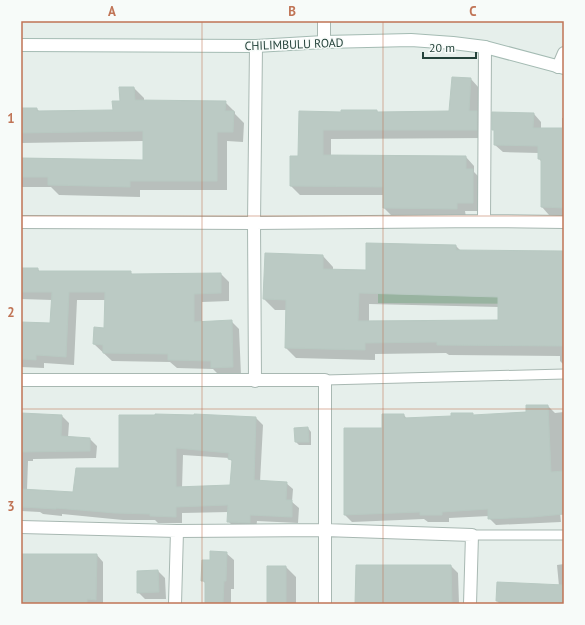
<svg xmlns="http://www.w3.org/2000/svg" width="585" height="625" font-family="'PT Sans',sans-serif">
<rect width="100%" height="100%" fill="#e6efeb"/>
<path fill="#bfe0c8" d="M378 269 551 304 378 303Z"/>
<path fill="#0003" fill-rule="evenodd" d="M471 79 479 88 478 114 486 121 485 138 331 139V157H466L474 166V172L481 179 482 211H465L466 217H393L384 208V195H300L291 186V157H299L300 112 342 113 377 111 379 113 450 112Z
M134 88 144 98V101L225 102 235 112V114L244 123 243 142 227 141V190H140V197L59 195 51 187H21V158L144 161V141L21 143V109H37L40 112 114 111Z
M534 114 541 122V129H562V118H564V215H549L542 207V162L539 159V153L503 152 495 145V131L493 129Z
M456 246 461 251 564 253V365L560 361V356L449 355 446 353 375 354V360L296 358 286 348V310H275L264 299 323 256 333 267V270L367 271ZM369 304 499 307V321L369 322Z
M21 269H38L40 272H130L133 275 221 274 229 282V301L202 302V323L231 321 239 329 241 375 220 376 213 369 177 368 170 362 112 361 94 344 105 329V300H77L74 365 44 363V368L21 367V323L51 324 52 300 21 299Z
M548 406 555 413 564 412V511L560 512 561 522 496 525 489 518V516L449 518V522H428L424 519 352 522 345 515 383 429 404 415 407 419 452 417 472 414 474 416 527 412Z
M21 414 62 416 69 423 68 438 90 439 97 446 96 458 33 459V461H28L27 490 74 494 120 469 195 416V415L256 418 263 425 260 482 286 483 293 489 292 502 299 508 298 523 257 521 256 529 235 528 228 521 229 512 182 513V523H158L155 520H123L62 514V516L43 514 40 512 21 511ZM183 455 229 458 233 462 231 486 182 488Z
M308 428 311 432V445H299L296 442Z
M226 553 234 560V589H231V604H206V584L202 580 211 561Z
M97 555 103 562V604H21V560Z
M564 564V604H500L497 601 559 586 557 565Z
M451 566 458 573 459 604H356Z
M286 567 296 577V604H268Z
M158 571 165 578 166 599H145L138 592Z"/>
<path fill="#bbcac4" stroke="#b8c9c2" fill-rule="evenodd" d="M452 77 471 78 469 111H477V130H323V155L466 156V169H473V203H457V209L383 208V187L290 186V156H298L299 111 341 112V110H377V112L449 111Z
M119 87H134L135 100 226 101 225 111H234L233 132H217V181H130V187L48 185V177H21V158L143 160V131L21 133V108H37V111L113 110 112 101H120Z
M492 112 534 113 533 128H564V208L541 207V159H538V146L494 145V130H492Z
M366 243 456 245V250L564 251V346L437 345V342L365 343V350L285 348 286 300 263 299 265 253 323 255V269L366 270ZM359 293 498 297V320L358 321Z
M21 268H38V271H131V274L221 273V293L194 294V322L232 320 233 367 211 368V361L168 360V354L103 353V345L93 344 94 327 104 328 105 292H69L66 357 36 355V360L21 359V322L50 323 52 292H21Z
M526 405H548L551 472 564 471V514L533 517 488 519V509L442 512V515H420V512L344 515V428H382V414H404V418L451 416V413H473V415L526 412Z
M21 413 62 415 61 436 90 438V451L21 452Z
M155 414 194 415V414L256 417 254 480 287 482 286 500H292V517L250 515V523L227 522 228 505 176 507V517L150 516V514L115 513 56 508V509L21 507V489L73 492 76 468H119V415H155ZM176 448 229 453 228 459 232 460 230 485 176 487Z
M308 427 309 442H295L294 428Z
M210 551 227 552 226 581H224L223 604H205V581H201L202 560H210Z
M21 554H97L96 600 87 599V604H21Z
M356 565H451L452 604H355Z
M267 566H286V604H267Z
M158 570 159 592 137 593V571Z
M497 582 564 585V604L496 601Z"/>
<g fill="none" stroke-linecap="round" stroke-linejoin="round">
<g stroke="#a8b8b2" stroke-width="11">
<path id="lane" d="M325 380 564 374
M472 535H564"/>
</g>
<g stroke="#a8b8b2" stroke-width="14">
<path id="street" d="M324 42V21
M558 67 564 53
M484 221 564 222
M21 222 254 223 484 221 485 47
M21 380H325V604
M255 381 254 223 256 46
M21 527 177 531 324 530 472 535 470 604
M175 604 177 531"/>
</g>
<g stroke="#a4bbb3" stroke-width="14">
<path id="secondary" d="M21 45 256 46 324 42 411 40 453 43 485 47 564 68"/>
</g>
<use href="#lane" stroke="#fff" stroke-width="9"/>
<use href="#street" stroke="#fff" stroke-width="12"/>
<use href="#secondary" stroke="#fff" stroke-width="12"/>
</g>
<path fill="none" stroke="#c07456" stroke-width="1" stroke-opacity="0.55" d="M202 21V604M383 21V604M21 216H564M21 409H564"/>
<g text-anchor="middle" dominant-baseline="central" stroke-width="3" stroke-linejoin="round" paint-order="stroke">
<g font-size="12" fill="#24423a" stroke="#f7fbf9">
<text transform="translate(294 44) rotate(-2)">CHILIMBULU ROAD</text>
</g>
</g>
<rect width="585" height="625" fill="none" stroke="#f7fbf9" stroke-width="44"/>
<path d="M423 52v6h53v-6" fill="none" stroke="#24423a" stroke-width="2"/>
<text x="429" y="52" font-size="12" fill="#24423a" stroke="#f7fbf9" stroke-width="3" paint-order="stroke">20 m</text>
<rect x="22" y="22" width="541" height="581" fill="none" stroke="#c07456" stroke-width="1.5"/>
<g font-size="13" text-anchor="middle" font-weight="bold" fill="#c07456">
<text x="112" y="16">A</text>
<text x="292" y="16">B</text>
<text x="473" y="16">C</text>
<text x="11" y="123">1</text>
<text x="11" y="317">2</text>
<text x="11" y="511">3</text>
</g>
</svg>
